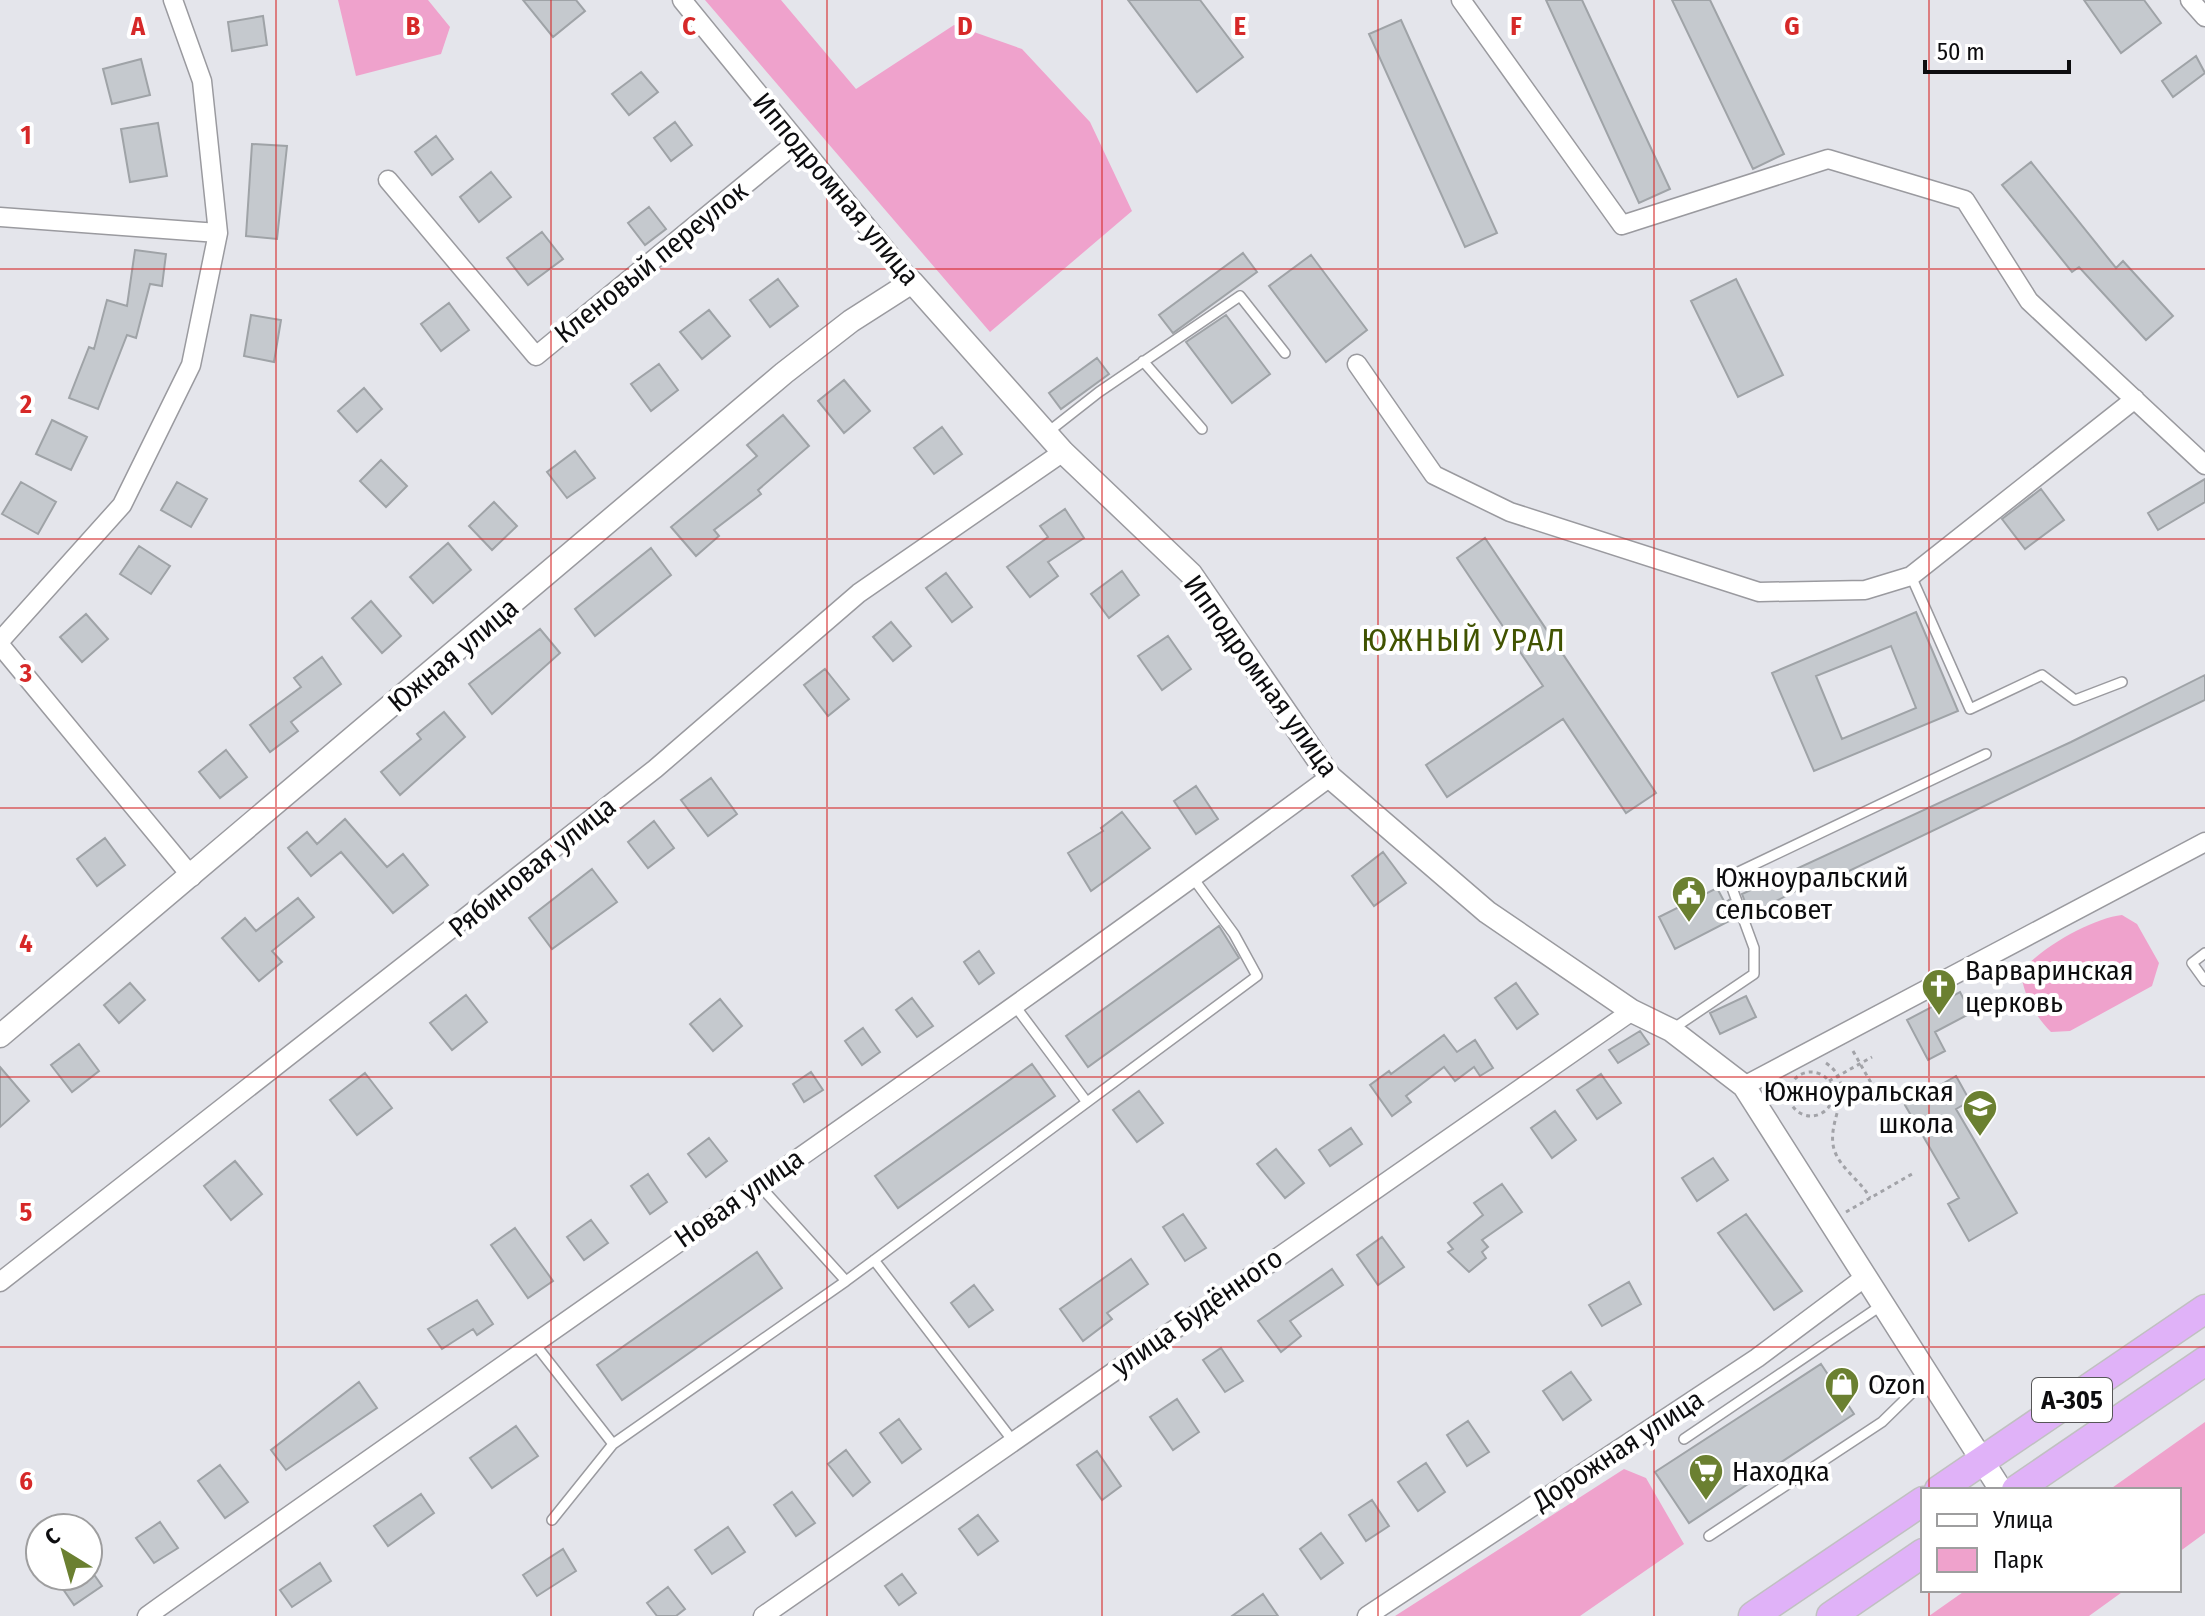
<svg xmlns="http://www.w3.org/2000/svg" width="2205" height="1616" font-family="'Fira Sans Condensed',sans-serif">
<rect width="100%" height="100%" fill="#e4e5eb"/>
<path fill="#efa2cc" d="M338 0H428L450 27 441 54 356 76Z
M705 0H781L856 89 954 25 1022 49 1090 122 1132 211 990 332Z
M2122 915 2137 924 2159 963 2152 986 2070 1031 2051 1032C2035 1016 2024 996 2021 973 2037 949 2093 918 2122 915Z
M2205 1422V1533L2179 1552V1490H2109Z
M1624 1469 1646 1478 1684 1544 1580 1616H1395Z
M1966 1590H2125L2089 1616H1929Z"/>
<path fill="#c5c9ce" stroke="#9fa3a7" stroke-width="2" fill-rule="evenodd" d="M523 0H576L585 11 553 37Z
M1128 0H1200L1243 57 1197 92Z
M1546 0H1582L1670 189 1639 203Z
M1672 0H1710L1784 154 1753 169Z
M2084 0H2144L2161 23 2121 53Z
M263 16 267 45 232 51 228 22Z
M1401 20 1497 233 1465 247 1369 34Z
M2196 56 2205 73 2173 97 2162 81Z
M141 59 150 95 112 104 103 69Z
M641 72 658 92 629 115 612 94Z
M675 122 692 145 671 161 654 138Z
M158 123 167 176 130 182 121 129Z
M436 136 453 159 432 175 415 152Z
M252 144 287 146 277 239 246 236Z
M2031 162 2116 268 2123 261 2173 316 2146 340 2079 267 2072 272 2002 185Z
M491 172 511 197 479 222 460 197Z
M649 207 666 229 645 245 628 223Z
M542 232 563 259 528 285 507 258Z
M135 250 166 254 162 286 150 284 136 338 127 335 98 409 69 398 89 347 94 349 107 300 127 306Z
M1243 253 1257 272 1173 333 1159 315Z
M1311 255 1367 330 1326 362 1269 286Z
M778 279 798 306 770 327 750 300Z
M1736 279 1783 375 1738 397 1691 301Z
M449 303 469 330 441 351 421 324Z
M709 310 730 336 702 359 680 332Z
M251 315 281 320 274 362 244 356Z
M1226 315 1270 374 1232 403 1186 342Z
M1097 358 1109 374 1061 409 1049 393Z
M659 364 678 390 651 411 631 384Z
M844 380 870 411 844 433 818 401Z
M364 388 382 409 357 432 338 411Z
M783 415 809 446 758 490 761 494 714 530 719 536 696 556 671 527 757 456 747 445Z
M52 420 87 437 71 470 36 454Z
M942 427 962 454 934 474 914 448Z
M575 451 595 478 567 498 547 472Z
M381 460 407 486 386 507 360 481Z
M2205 479V502L2158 530 2148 513Z
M21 482 56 502 38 534 2 514Z
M177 482 207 499 191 527 161 510Z
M2041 489 2064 520 2025 549 2002 519Z
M494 502 517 526 492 550 469 526Z
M1065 509 1084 538 1048 562 1058 576 1030 597 1007 567 1048 537 1040 526Z
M1485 538 1656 793 1626 813 1563 719 1447 797 1426 765 1543 686 1457 558Z
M448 543 471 570 433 603 410 577Z
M139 546 170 566 151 594 120 574Z
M651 548 671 575 595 636 575 609Z
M1122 571 1139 595 1109 618 1091 594Z
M946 573 972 607 952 622 926 588Z
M371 601 401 636 382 653 352 618Z
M1916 612 1958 711 1814 771 1772 673ZM1891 646 1916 708 1842 739 1816 676Z
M86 614 108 639 82 662 60 637Z
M891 622 911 646 893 661 873 637Z
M540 629 560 653 492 714 469 684Z
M1168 636 1191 669 1162 690 1138 656Z
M322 657 341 684 291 722 298 731 270 752 250 725 301 687 294 678Z
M825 669 849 699 828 716 804 685Z
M2205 675V700L1820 885 1818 880 1758 910 1757 907 1749 912 1742 894 2071 742Z
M444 712 465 737 400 795 381 772 421 739 417 734Z
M226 750 247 777 220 798 199 772Z
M711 778 737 814 708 836 681 800Z
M1196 786 1218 819 1196 834 1174 801Z
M1122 812 1150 848 1091 891 1068 853 1103 831 1101 828Z
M345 819 387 867 403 854 428 885 393 913 341 852 311 876 288 848 307 832 317 844Z
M654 821 674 848 648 868 628 842Z
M105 838 125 865 97 886 77 859Z
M1383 852 1406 883 1374 906 1352 876Z
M592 869 617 902 552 949 529 918Z
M1717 888 1725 903 1729 900 1735 918 1675 949 1659 917Z
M298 898 314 917 272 951 282 962 259 981 222 938 245 918 256 931Z
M1219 926 1239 958 1088 1067 1066 1036Z
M979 951 994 973 979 984 964 962Z
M130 983 145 1000 119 1023 104 1005Z
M1516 983 1538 1014 1517 1029 1495 998Z
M1960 992 1971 1013 1935 1032 1945 1051 1928 1060 1907 1020Z
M466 995 487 1022 452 1050 430 1023Z
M1746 996 1756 1017 1720 1034 1710 1013Z
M912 998 933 1026 917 1037 896 1010Z
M720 999 742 1026 713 1051 690 1024Z
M863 1028 880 1052 862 1065 845 1041Z
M1640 1031 1649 1044 1618 1063 1609 1050Z
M1444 1035 1457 1052 1475 1040 1493 1068 1480 1076 1474 1067 1455 1081 1444 1067 1406 1096 1411 1102 1392 1116 1370 1085 1389 1071 1391 1074Z
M79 1044 99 1071 72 1092 51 1065Z
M1032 1064 1055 1096 898 1208 875 1176Z
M0 1067 29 1101 0 1127Z
M811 1072 823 1090 804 1102 793 1084Z
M365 1073 392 1108 357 1135 330 1100Z
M1601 1074 1621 1103 1597 1119 1577 1090Z
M1956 1076 1970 1101 1956 1109 2017 1213 1969 1241 1948 1204 1959 1198 1905 1105Z
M1139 1091 1163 1123 1137 1142 1113 1110Z
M1555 1111 1576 1140 1552 1158 1531 1128Z
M1351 1128 1362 1144 1330 1166 1319 1150Z
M709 1138 727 1161 706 1177 688 1154Z
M1276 1149 1304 1183 1285 1198 1257 1164Z
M1713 1158 1728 1180 1697 1201 1682 1178Z
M235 1161 262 1194 231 1220 204 1186Z
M648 1174 667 1202 650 1214 631 1186Z
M1502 1184 1522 1212 1482 1240 1488 1247 1482 1252 1486 1258 1469 1272 1448 1252 1453 1249 1448 1243 1483 1215 1474 1203Z
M1183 1214 1206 1248 1185 1261 1163 1227Z
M1746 1214 1802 1291 1774 1310 1718 1233Z
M591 1220 608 1243 584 1260 567 1237Z
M515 1228 553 1281 528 1298 491 1245Z
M1382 1237 1404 1267 1378 1285 1357 1255Z
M757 1252 782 1288 622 1400 597 1365Z
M1131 1259 1148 1284 1107 1313 1112 1319 1083 1341 1060 1309Z
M1332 1269 1343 1285 1290 1321 1301 1336 1281 1352 1258 1321Z
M1629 1282 1641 1304 1602 1326 1589 1305Z
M974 1285 993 1310 969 1327 951 1303Z
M477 1300 493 1324 477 1335 473 1329 442 1349 428 1329Z
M1221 1348 1243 1381 1225 1392 1203 1360Z
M1821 1364 1854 1414 1689 1523 1655 1472Z
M1571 1372 1591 1400 1563 1420 1543 1391Z
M359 1382 377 1408 286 1470 271 1450Z
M1177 1399 1199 1432 1173 1450 1150 1417Z
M899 1419 921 1449 902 1463 880 1433Z
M1468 1421 1489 1452 1467 1466 1447 1435Z
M516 1426 538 1456 492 1488 470 1458Z
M846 1450 870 1482 853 1496 828 1464Z
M1097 1451 1121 1486 1102 1500 1077 1465Z
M1426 1463 1445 1492 1418 1511 1398 1482Z
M220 1465 248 1502 225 1518 198 1481Z
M792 1492 815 1523 796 1536 774 1505Z
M421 1494 434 1513 388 1546 374 1526Z
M1372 1500 1389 1526 1366 1541 1349 1515Z
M978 1515 998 1541 978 1555 959 1529Z
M160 1522 178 1548 154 1563 136 1538Z
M728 1527 745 1552 712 1574 695 1550Z
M1321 1533 1343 1563 1321 1579 1300 1549Z
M563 1549 576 1571 537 1596 523 1575Z
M320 1563 331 1581 292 1607 280 1590Z
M902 1574 916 1593 899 1605 885 1586Z
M54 1576H95L102 1586 74 1605Z
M668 1587 685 1609 676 1616H657L647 1603Z
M1263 1594 1278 1616H1232Z"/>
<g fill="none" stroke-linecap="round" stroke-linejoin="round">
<g stroke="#9a9a9f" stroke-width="12">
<path id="service" d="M1143 361 1202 429
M1048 432 1099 392 1240 296 1285 353
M1911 576 1970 709 2042 675 2075 700 2122 682
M2205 953 2192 963 2205 981
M1015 1006 1086 1101
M1671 1030 1754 974V948L1728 877 1986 754
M760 1186 846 1281
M874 1260 1013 1441
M534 1343 613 1444
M1684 1439 1882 1305
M552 1520 613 1444 846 1281 1257 976 1234 934 1193 878
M1709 1536 1882 1422 1927 1378"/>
</g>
<g stroke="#9a9a9f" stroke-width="21">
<path id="minor" d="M682 0 912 282
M1461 0 1622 225 1828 159 1965 200 2029 301 2205 465
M2190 0 2205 17
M388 180 536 356 797 142
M0 217 218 233
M1357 364 1434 475 1510 512 1759 592 1865 590 1911 576 2135 399
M0 641 122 505 191 365 218 233 202 81 173 0
M0 645 192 877
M1744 1086 2205 842
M0 1282 655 769 859 593 1063 452
M147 1616C541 1336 941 1064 1330 777
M763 1616 1632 1011
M1367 1616 1757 1358 1864 1278"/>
</g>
<g stroke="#9a9a9f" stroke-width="25">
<path id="tertiary" d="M0 1036 784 373 851 321 912 282 1063 452 1191 574 1330 777 1487 912 1632 1011 1671 1030 1744 1086 2001 1490"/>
</g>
<g stroke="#c0c0c1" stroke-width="31">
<path id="trunk" d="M1939 1490 2205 1309
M2016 1490 2205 1361
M1753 1616 1923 1501
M1831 1616 1923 1553"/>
</g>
<path stroke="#a2a3a8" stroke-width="3" stroke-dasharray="4 4" stroke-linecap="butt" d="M1853 1051 1879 1097
M1826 1063C1861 1087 1823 1121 1835 1152 1842 1170 1861 1181 1870 1198
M1789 1094a22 22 0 1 1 44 0a22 22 0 1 1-44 0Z
M1829 1081 1872 1057
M1846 1212 1912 1174"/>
<use href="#service" stroke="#fff" stroke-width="9"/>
<use href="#minor" stroke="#fff" stroke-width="18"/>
<use href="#tertiary" stroke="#fff" stroke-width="22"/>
<use href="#trunk" stroke="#e0b2f8" stroke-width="28"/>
</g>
<path fill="none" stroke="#d62828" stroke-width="2" stroke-opacity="0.55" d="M276 0V1616M551 0V1616M827 0V1616M1102 0V1616M1378 0V1616M1654 0V1616M1929 0V1490M0 269H2205M0 539H2205M0 808H2205M0 1077H2205M0 1347H2205M1929 1590V1616"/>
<defs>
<g id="civic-pin" transform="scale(1.8)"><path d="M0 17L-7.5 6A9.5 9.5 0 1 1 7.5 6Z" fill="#6b8031" stroke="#fff"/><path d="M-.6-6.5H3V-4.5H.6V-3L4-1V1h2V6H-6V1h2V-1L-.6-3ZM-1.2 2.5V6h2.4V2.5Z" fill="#fff"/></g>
<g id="church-pin" transform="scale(1.8)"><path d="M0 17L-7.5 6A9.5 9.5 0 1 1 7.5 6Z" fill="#6b8031" stroke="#fff"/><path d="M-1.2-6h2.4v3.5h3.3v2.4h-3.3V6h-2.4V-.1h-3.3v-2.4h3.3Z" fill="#fff"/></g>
<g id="school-pin" transform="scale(1.8)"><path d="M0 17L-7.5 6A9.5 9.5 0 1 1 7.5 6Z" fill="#6b8031" stroke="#fff"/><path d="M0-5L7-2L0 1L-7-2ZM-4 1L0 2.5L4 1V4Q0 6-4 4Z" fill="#fff"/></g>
<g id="shop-pin" transform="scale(1.8)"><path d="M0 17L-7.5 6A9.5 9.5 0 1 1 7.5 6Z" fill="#6b8031" stroke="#fff"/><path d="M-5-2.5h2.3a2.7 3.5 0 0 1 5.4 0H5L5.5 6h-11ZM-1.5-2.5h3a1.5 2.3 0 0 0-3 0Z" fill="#fff"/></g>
<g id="supermarket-pin" transform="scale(1.8)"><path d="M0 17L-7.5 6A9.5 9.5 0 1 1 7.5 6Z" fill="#6b8031" stroke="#fff"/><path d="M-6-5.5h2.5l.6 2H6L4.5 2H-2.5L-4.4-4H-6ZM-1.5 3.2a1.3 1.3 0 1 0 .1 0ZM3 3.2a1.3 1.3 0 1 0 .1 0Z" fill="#fff"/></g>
</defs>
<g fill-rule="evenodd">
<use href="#civic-pin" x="1689" y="893"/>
<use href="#church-pin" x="1939" y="986"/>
<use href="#school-pin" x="1980" y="1107"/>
<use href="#shop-pin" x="1842" y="1384"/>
<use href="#supermarket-pin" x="1706" y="1471"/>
</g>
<g text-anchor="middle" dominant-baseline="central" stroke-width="8" stroke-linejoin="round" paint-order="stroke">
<rect fill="#fff" stroke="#565657" stroke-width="2" x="2032" y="1378" width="80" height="44" rx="6"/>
<g font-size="26" font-weight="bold" fill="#0d0d0f">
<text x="2072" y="1400">А-305</text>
</g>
<g font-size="28" fill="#0d0d0f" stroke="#fff">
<text transform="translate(836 189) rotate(50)">Ипподромная улица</text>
<text transform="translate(651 262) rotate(-39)">Кленовый переулок</text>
<text transform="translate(453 655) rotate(-40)">Южная улица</text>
<text transform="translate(1261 676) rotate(54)">Ипподромная улица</text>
<text transform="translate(532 867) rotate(-39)">Рябиновая улица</text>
<text transform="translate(739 1198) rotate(-35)">Новая улица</text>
<text transform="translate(1197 1312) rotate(-35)">улица Будённого</text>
<text transform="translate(1618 1450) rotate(-33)">Дорожная улица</text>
</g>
<g font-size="28" fill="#0d0d0f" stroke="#fff" text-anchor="start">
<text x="1715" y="877">Южноуральский<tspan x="1715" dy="32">сельсовет</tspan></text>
<text x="1965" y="970">Варваринская<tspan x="1965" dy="32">церковь</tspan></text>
<text x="1954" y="1091" text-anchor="end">Южноуральская<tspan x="1954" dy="32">школа</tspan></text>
<text x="1868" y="1384">Ozon</text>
<text x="1732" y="1471">Находка</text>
</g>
<g font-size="32" letter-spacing="2" fill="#415301" stroke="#fff">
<text x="1464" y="640">ЮЖНЫЙ УРАЛ</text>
</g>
</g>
<g font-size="26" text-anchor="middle" font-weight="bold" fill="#d62828" stroke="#fff" stroke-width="8" stroke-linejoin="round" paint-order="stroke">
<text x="138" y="35">A</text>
<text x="413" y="35">B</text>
<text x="689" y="35">C</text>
<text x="965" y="35">D</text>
<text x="1240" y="35">E</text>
<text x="1516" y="35">F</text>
<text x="1792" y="35">G</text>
<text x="26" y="144">1</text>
<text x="26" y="413">2</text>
<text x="26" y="682">3</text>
<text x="26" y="952">4</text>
<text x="26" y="1221">5</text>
<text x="26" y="1490">6</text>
</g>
<rect x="1921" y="1488" width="260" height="104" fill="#ffffff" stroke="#9e9e9f" stroke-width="2"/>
<rect x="1937" y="1514" width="40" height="12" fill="#ffffff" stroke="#9e9e9f" stroke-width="2"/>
<text x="1993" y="1528" font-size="24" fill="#0d0d0f">Улица</text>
<rect x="1937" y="1548" width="40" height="24" fill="#efa2cc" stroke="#9e9e9f" stroke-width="2"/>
<text x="1993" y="1568" font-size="24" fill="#0d0d0f">Парк</text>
<g transform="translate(64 1552) rotate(323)"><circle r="38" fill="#ffffff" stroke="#9e9e9f" stroke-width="2"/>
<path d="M0-6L14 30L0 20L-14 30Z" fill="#6b8031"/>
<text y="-12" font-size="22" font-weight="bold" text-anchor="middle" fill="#0d0d0f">С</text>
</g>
<path d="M1925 60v12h144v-12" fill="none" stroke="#0d0d0f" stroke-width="4"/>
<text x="1937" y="60" font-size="24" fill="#0d0d0f" stroke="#ffffff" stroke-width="6" paint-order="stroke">50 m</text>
</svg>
